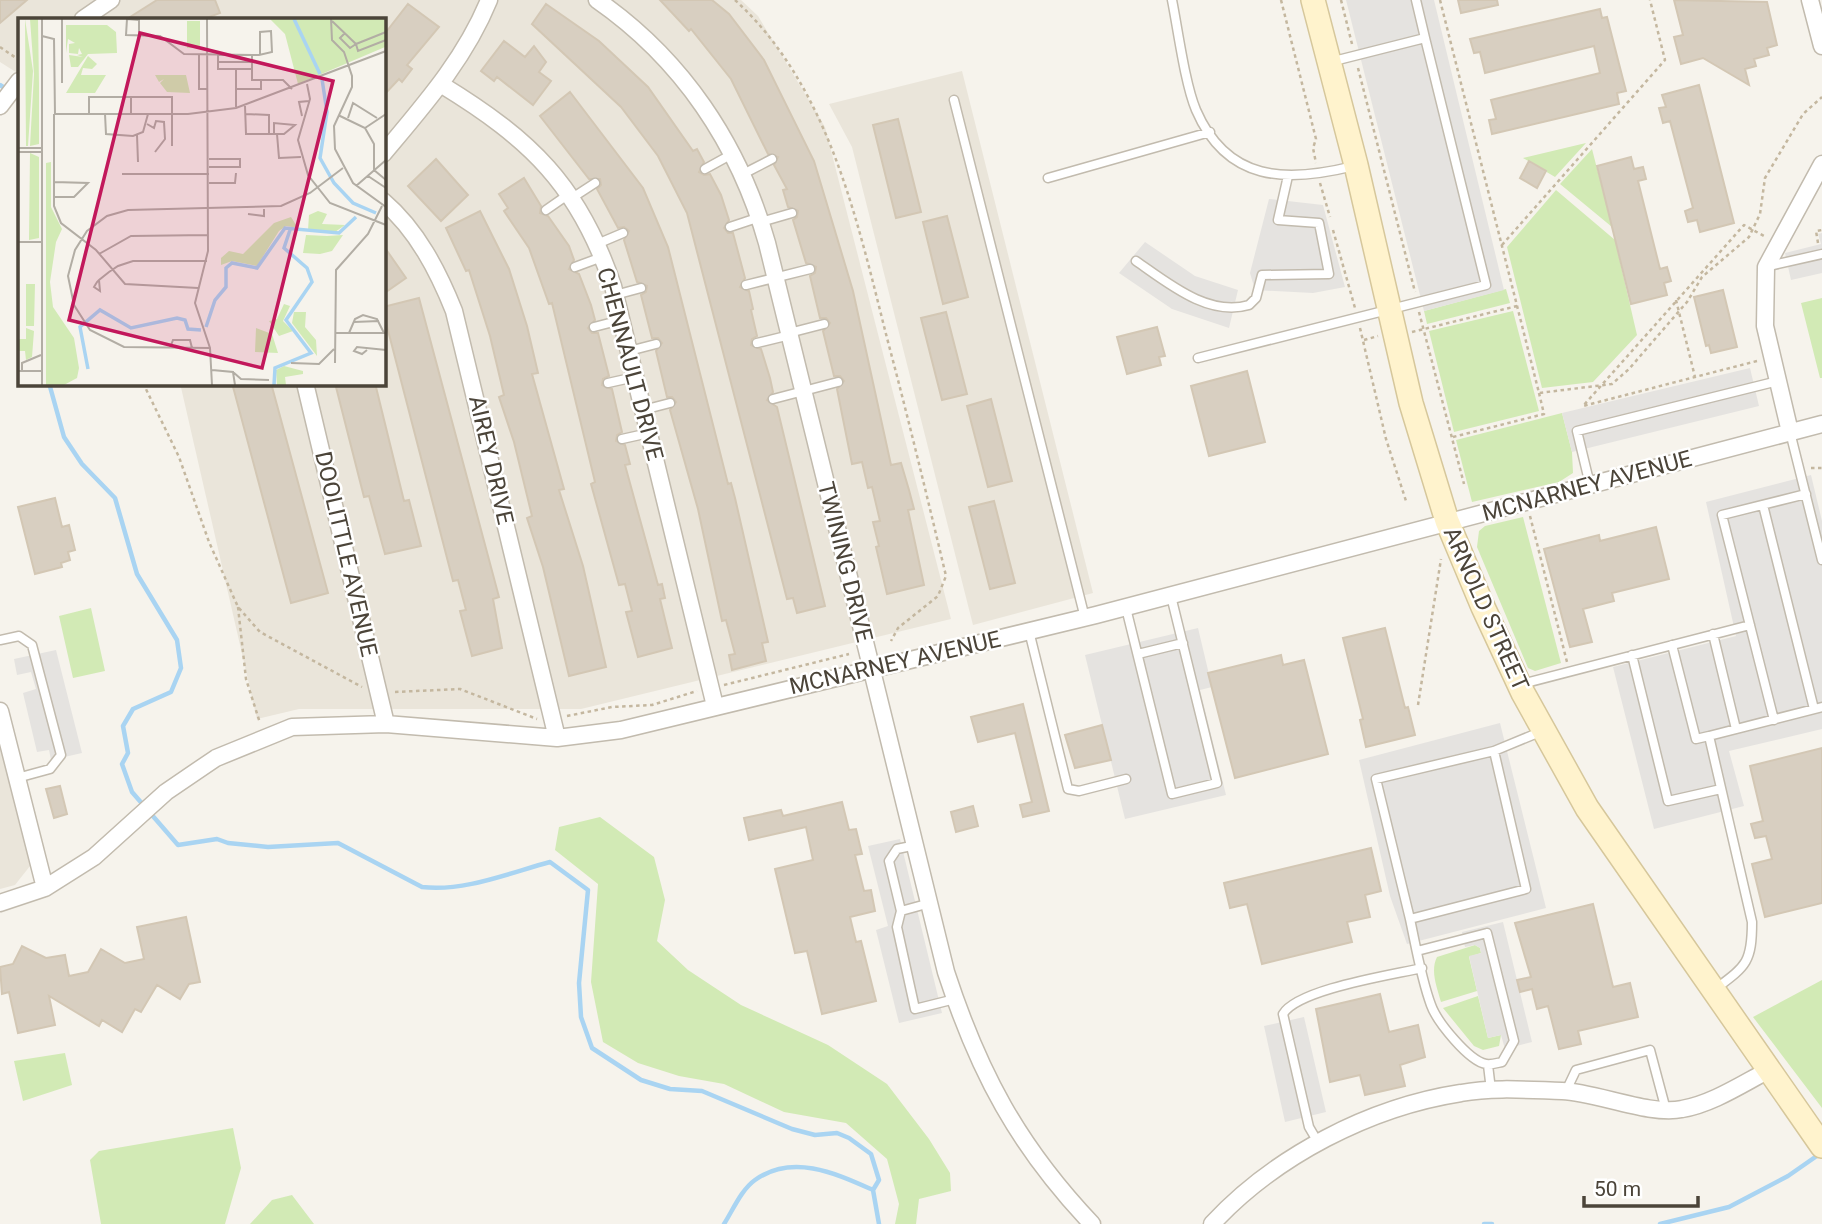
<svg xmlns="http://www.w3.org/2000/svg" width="1822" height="1224" font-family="Roboto,sans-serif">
<rect width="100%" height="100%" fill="#f6f3ec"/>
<path fill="#eae5da" d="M0 0H741L758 16 825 127 951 619 581 709H299L257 719 180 383H383V19H19V74L0 62Z
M962 71 1093 593 973 625 852 147 829 104Z
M0 741 30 866 15 885 0 889Z"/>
<path fill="#d2eab5" d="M1586 143 1555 177 1523 158Z
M1592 149 1612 227 1560 184Z
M1556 190 1615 240 1637 335 1593 382 1542 388 1507 247Z
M1506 289 1510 303 1427 324 1424 311Z
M1822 298V378H1820L1801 303Z
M1513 311 1539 411 1454 432 1429 331Z
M1562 413 1572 452 1573 473 1559 482 1472 502 1456 440Z
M1523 517 1561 663 1535 671 1528 668 1477 547 1479 531 1485 526Z
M91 608 105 671 73 678 59 616Z
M600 817 654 857 665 900 657 941 688 970 741 1005 828 1045 887 1084 929 1139 950 1173 951 1191 919 1199 916 1224H895L899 1204 887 1159 846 1123 784 1112 724 1084 679 1076 638 1063 603 1042 591 982 598 884 555 850 559 827Z
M1475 945 1480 948 1481 953 1469 957 1477 991 1441 1002C1437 987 1430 971 1437 957Z
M1822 980V1108L1753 1017Z
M1478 996 1488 1038 1501 1035 1499 1046 1483 1050 1474 1046 1443 1008Z
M65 1053 72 1085 23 1101 14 1061Z
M233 1128 241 1168 225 1224H101L90 1160 99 1151Z
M292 1195 314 1224H250L272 1200Z"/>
<path fill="#e5e3e0" d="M1346 0H1434L1504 290 1424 311Z
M1269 199 1323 205 1345 287 1313 293 1255 290 1250 273Z
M1822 233V273L1791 280 1785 253 1821 244 1818 234Z
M1145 242 1195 276 1238 290 1229 328 1172 309 1119 273Z
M1750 368 1759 406 1572 452 1562 413Z
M1811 475 1822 521V729L1729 751 1744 806 1654 829 1613 667 1736 636 1706 502Z
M1198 628 1212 687 1200 690 1226 795 1125 819 1085 655Z
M56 650 82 753 51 760 49 750 37 752 23 693 36 689 31 672 17 675 14 659Z
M1500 723 1546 908 1407 944 1390 896 1359 760Z
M900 839 942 1013 899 1023 876 930 888 926 868 846Z
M1503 922 1532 1042 1505 1049 1501 1035 1488 1038 1469 956 1481 953 1480 948 1475 945 1465 947 1462 932Z
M1304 1017 1326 1112 1285 1122 1264 1026Z"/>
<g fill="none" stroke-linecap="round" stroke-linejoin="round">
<path stroke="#a9d4f2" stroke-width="4.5" d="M0 85 19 97
M49 383 64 437 82 464 115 498 137 574 177 640 181 668 171 692 133 709 123 726 128 753 122 764 132 792 178 845 217 839 228 843 268 847 338 843 422 887C464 892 509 873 550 862L588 890 579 983 581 1017 592 1048 641 1080 670 1089 702 1091 792 1129 815 1135 837 1133 849 1138 871 1154 879 1180 873 1190
M873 1190 879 1224
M724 1224C733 1210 741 1190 755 1180 793 1153 837 1174 873 1190
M1484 1224H1492
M1660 1224 1729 1207 1788 1176 1821 1153"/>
</g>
<path fill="#d8cfc1" stroke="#d3c7b4" stroke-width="2" d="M0 0H27L0 23Z
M157 0H215L220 13 204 19H127Z
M660 0H712L729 14 764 60 814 161 853 291 891 465 901 463 909 490 914 509 908 510 924 585 887 594 876 547 879 546 873 522 880 521 872 487 868 488 862 462 852 464 837 389 844 381 840 376H834L823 331 830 323 826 318H820L810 276 815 273 816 267 806 263 793 220 797 217 798 211 788 207 783 190 787 189 774 165 778 157 768 154 731 79 691 29 689 31Z
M1458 0H1497L1498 5 1461 13Z
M1674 0 1767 2 1777 45 1767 48 1769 55 1754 59 1756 66 1745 69 1749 85 1703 58 1681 64 1674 37 1683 35Z
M408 4 439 27 407 65 412 69 402 82 399 79 383 96V36Z
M546 4 599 41 648 87 693 151 697 149 704 162 699 172 704 175 710 174 721 195 729 220 724 228 728 233H733L745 278 740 287 749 291 753 309 751 310 757 336 752 339 751 345 761 349 770 378 773 392 767 400 777 407 825 606 797 613 793 598 787 599 687 213 658 156 621 107 532 24Z
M1600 9 1602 18 1607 17 1626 91 1617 93 1619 104 1492 134 1489 120 1496 119 1491 100 1600 73 1594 46 1485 73 1480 52 1474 53 1470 39Z
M504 41 525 57 534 46 546 62 539 72 551 81 533 105 497 77 494 81 481 71Z
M1699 85 1734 223 1700 232 1697 220 1688 222 1685 211 1693 208 1670 121 1663 123 1659 108 1666 107 1662 95Z
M570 92 643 188 668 247 728 484 731 483 735 498 768 642 762 643 766 661 732 670 729 655 735 654 726 620 722 621 698 509 670 410 676 402 672 397H667L656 351 662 343 658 338H652L641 295 646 292 647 286 637 282 624 240 629 231 624 227 618 228 597 189 601 185 600 179H589L540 116Z
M898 119 921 212 896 218 873 125Z
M1631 157 1634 169 1643 167 1646 179 1638 181 1660 269 1667 267 1671 281 1664 283 1667 295 1631 304 1597 166Z
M436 159 468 195 441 221 408 186Z
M1529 161 1546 171 1537 188 1520 178Z
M524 178 541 206 540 213 548 216 569 246 574 260 569 269 579 274 591 305 595 320 588 328 592 333H598L609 376 603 379 602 385 612 389 622 432 617 435 616 441 625 445 630 464 625 465 658 585 662 584 665 598 660 599 672 648 638 657 626 612 632 611 625 584 619 585 591 484 595 482 552 303 549 304 529 248 504 211 508 208 499 194Z
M480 211 509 269 527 326 538 373 532 374 564 489 559 490 583 566 606 667 569 676 543 567 527 518 532 516 514 442 499 397 504 395 490 336 469 270 466 271 446 228Z
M947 216 968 297 943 304 923 222Z
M383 245 406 278 383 294Z
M1723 290 1737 347 1711 353 1709 345 1706 346 1694 297Z
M419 298 499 597 493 599 502 648 472 656 460 611 466 610 458 580 453 581 383 311V307Z
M946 312 967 394 942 400 921 318Z
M1157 327 1165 356 1159 357 1161 365 1127 374 1117 337Z
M1247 371 1265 442 1209 456 1191 386Z
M232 383H271L328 593 291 603Z
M335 383H375L404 501 409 500 421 546 385 554 369 496 364 497Z
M991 399 1012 481 988 487 967 406Z
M55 498 62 527 69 525 75 550 68 552 70 560 61 563 62 567 35 574 18 507Z
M994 501 1015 583 990 589 969 507Z
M1656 527 1669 579 1612 593 1614 601 1583 609 1592 642 1570 647 1544 549 1599 535 1600 541Z
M1385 628 1405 708 1408 707 1415 735 1366 747 1360 720 1363 719 1343 638Z
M1281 655 1283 665 1304 660 1328 754 1235 778 1208 673Z
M1023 704 1049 811 1023 817 1020 805 1032 802 1015 733 978 742 971 717Z
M1102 725 1111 760 1075 768 1065 735Z
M1822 748V903L1765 917 1752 864 1772 859 1766 836 1755 838 1751 824 1763 821 1750 766Z
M60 786 67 814 54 818 46 789Z
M842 802 849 830 856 829 862 854 855 855 864 891 871 890 875 911 850 917 856 942 861 941 876 1001 822 1014 807 951 795 953 775 869 813 860 806 827 749 840 744 818 781 810 783 816Z
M973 806 978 826 956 832 951 812Z
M1371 848 1381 891 1365 895 1370 917 1347 922 1352 942 1262 964 1247 904 1230 908 1224 883Z
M1593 904 1613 987 1630 983 1638 1017 1578 1031 1581 1044 1559 1049 1548 1006 1537 1009 1532 989 1520 992 1517 980 1531 977 1515 923Z
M186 917 200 982 189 984 180 999 157 985 141 1012 135 1009 122 1032 102 1020 99 1026 49 996 55 1025 18 1033 9 992 2 994 0 967 13 964 22 946 46 958 65 955 69 976 88 972 101 949 125 963 144 959 137 927Z
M1380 994 1389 1032 1418 1025 1425 1057 1400 1065 1405 1086 1365 1095 1360 1075 1330 1082 1316 1009Z"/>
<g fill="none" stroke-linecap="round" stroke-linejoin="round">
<g stroke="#c2bbae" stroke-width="11">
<path id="lane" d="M1172 0C1178 30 1185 84 1196 110 1227 182 1286 183 1354 166
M1416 0 1425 38
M954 100 1085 618
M705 169 734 153
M743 174 772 159
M1048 178 1210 132
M572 198 595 183
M546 210 569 194
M761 222 792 213
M730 227 760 217
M597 244 623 233
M1136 261C1168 283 1208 317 1249 305L1256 298 1262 275 1329 274 1319 223 1278 220 1288 176
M1769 266 1822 254
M575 267 602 257
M746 285 810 269
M615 295 641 288
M594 327 621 320
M789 333 824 324
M757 343 790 335
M629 351 656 344
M1198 358 1486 285 1425 38 1330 62
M608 383 635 377
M773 399 838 382
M643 410 670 403
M1790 432 1822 560
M622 439 649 433
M1590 485 1577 431 1778 381
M1763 505 1814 709
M1126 608 1172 794 1217 783 1171 596
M1029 631 1068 789 1079 791 1126 779
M1713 634 1736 729
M0 640 19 636 32 645 61 755 50 769 17 778
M1672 645 1696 739 1709 736
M1138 654 1183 643
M1632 655 1668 801 1721 789
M1522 684 1750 625
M1774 720 1722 515 1806 494
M1494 751 1526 889 1410 919 1376 779 1494 751 1540 732
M916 845 897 849 889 861 901 911 930 903
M901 911 897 927 915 1009 955 999
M1410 919C1416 947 1421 978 1431 1005 1437 1022 1469 1061 1486 1064 1491 1065 1497 1063 1502 1062L1514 1041 1487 933 1417 951
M1714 990C1746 966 1752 963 1752 922L1709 736 1822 707
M1488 1065 1491 1090
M1566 1091 1576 1070 1650 1050 1666 1110
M1319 1144 1309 1127 1283 1014C1298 989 1392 975 1422 968"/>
</g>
<g stroke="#c2bbae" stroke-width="19">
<path id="street" d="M597 0C682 59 739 144 767 243L946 972C979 1073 1018 1146 1092 1224
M1810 0 1822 46
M83 19 111 0
M442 85C530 139 579 185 613 286L715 706
M0 106 19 81
M383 154C424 105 465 59 489 0
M383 201C417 230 438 271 454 311L557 738
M305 383 386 724
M1790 432 1765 326 1766 267 1822 164
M0 711 45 888
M0 903 45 888 94 857 166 792 216 758 292 727 386 724 557 738 621 730 1096 615 1822 424
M1212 1224C1275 1156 1370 1107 1461 1093 1494 1087 1529 1090 1562 1091 1596 1092 1650 1116 1682 1109 1712 1104 1742 1084 1769 1070"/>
</g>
<g stroke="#d6c79b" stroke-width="26">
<path id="secondary" d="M1313 0 1356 165 1411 403 1447 521 1483 607 1523 693 1587 808 1822 1146"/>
</g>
<path stroke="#c4b79f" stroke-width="2.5" stroke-dasharray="3.5 3.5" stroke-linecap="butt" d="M735 0C829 86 857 220 887 338 908 417 927 496 946 576L938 596 898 628 891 641
M1281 0 1316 139 1313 148 1316 163
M1341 0 1352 44
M1440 0 1539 393 1612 384 1629 369 1687 302 1702 277 1749 237 1760 214 1765 178 1803 114 1822 97
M0 47 19 60
M1358 68 1415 292
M1320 183 1330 217
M1333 230 1355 308
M1818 243 1816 231 1822 230
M1502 245 1665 60 1650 0
M1676 300 1695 377
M1419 312 1464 484
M1360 328 1386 439 1406 501
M1412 332 1517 306
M1364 340 1378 336
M1757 361 1583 406 1744 225 1764 236
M143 383 179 457 209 542 238 607 260 632 362 687
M1453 437 1544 414 1539 393
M1811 468H1822
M1530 516 1567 662
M238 607 246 679 260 723
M724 685 849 654
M395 692 460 689 537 719
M1418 705 1441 559
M567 716 612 707 652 705 697 691"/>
<use href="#lane" stroke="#fff" stroke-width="8"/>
<use href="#street" stroke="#fff" stroke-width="16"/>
<use href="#secondary" stroke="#fff3cd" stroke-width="23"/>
</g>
<g text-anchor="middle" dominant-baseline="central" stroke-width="5" stroke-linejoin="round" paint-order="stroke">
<g font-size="23" fill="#4b4439" stroke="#fff">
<text transform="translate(630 364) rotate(75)">CHENNAULT DRIVE</text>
<text transform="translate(491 460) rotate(77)">AIREY DRIVE</text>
<text transform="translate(1587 486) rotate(-15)">MCNARNEY AVENUE</text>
<text transform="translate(346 554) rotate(77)">DOOLITTLE AVENUE</text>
<text transform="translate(845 562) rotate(76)">TWINING DRIVE</text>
<text transform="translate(1486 609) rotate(66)">ARNOLD STREET</text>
<text transform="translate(895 663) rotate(-13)">MCNARNEY AVENUE</text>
</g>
</g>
<g transform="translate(18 18)">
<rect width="368" height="368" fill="#f6f3ec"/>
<path d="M7 1 15 53 10 128H8ZM12 1H20L21 67V126L12 128 16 56ZM252 1H367V29L280 66 267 16ZM169 3H182V30H169ZM48 7H89L98 14 99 35 70 36 60 49H53L51 37 65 39 59 37 64 36 61 30 60 36 51 35V26L57 25 50 21 48 35ZM70 38 79 46 74 51 65 50 63 57H88L77 75H48ZM137 57H168L172 75 149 74 142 65 146 61 141 64ZM12 135 21 139V220L11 222ZM33 144V189L44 211 38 224 32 264 35 289 56 320 61 350 59 360 46 367H28V145ZM300 193 309 196 304 206 327 207 317 214 290 212 291 197ZM273 199 280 210 268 208 261 213 239 248 214 243 203 247V240L211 233 225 236 256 205ZM288 217 309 218 325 217 314 233 302 236 285 235ZM8 266H17L16 308H8ZM266 286 272 288 265 303 275 313 261 318 251 303 259 301ZM276 294H288L287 309 298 322 299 338 274 305ZM8 310 16 313 14 339 8 342 7 333H0V321H8ZM238 310 254 316 260 335 237 334ZM266 348 285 353V356L267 359 268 367H259L258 352Z" fill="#d2eab5"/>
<path fill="none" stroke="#a9d4f2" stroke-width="3.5" d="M276 1 302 56M304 61 309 94 302 140 316 165 335 185 358 195M188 309 197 282 208 269V250L214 245 239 250 267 210 321 215 338 199M70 351 62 309 82 292 113 310 159 300 167 302 170 311 183 312M256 367 257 350 293 335 268 302 294 264 289 250 266 230 272 212"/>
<path fill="none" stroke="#b2ada4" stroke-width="2" d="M24 1V367M189 1 190 233 177 285 192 330 194 367M313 1 314 22 326 34 334 58V69L316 108 317 131 335 165 368 189M314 3 338 26 368 14M327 15 322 20 332 30 338 26 340 33 368 22M121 17V2L109 1 108 17 142 18 166 36 234 37V62H265L274 71M24 18 36 21 37 96H170L218 90 368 33M181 37V71H190M200 37V51H234M234 37H241L254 34 253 13 242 14V37M200 44H234M218 51V89M44 65V1M289 66 292 81 280 122 290 157 312 185 368 207M218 71H243V62M227 88 228 116H251V97L228 96M113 95V79H154V128M36 96V188L43 205 78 232 107 266 180 270M71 96V79H113M87 96 88 116 115 118 125 114 130 96M320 97 347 110 356 126V152L368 162M284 98 281 84 291 83M330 100 335 85 359 100M129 106 136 110 138 103 146 104 147 121 137 134M347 110 368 96M251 116H266L277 107 256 105V116M259 116 261 140 283 139M119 117 120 144M0 130H23M0 134H24M191 141H222V149H191M104 156H191M350 158 368 170M191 165H217L218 155M338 168 368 142M35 179H56L70 165 36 164M230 196 246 198V191M0 224H24M81 236 113 218 190 217M81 262 82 273 76 269 79 264 81 262 91 254 100 248 115 243H189M336 304 361 303M317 315H367M331 315 337 301 345 297 359 301 366 315M152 330 155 322H172L174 330M192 330 106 329 72 312 56 287 50 258 57 232 69 213 89 198 110 192 263 188 292 175 325 150M349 332 344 336 336 333 339 329 368 332M273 345 301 346 316 331M317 345 318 252 350 216 364 188M194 352 215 354 217 367M0 353H24M4 353V345L23 337M215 354 223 361 251 362"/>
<path fill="#c2185b" fill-opacity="0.15" stroke="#c2185b" stroke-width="3.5" d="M122 15 315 63 244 350 51 302Z"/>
<rect width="368" height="368" fill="none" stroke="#4b4439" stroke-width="3.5"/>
</g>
<path d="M1584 1196v10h114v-10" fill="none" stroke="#4b4439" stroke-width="3.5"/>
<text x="1594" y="1196" font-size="21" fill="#4b4439" stroke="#ffffff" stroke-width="5" paint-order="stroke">50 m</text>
</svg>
